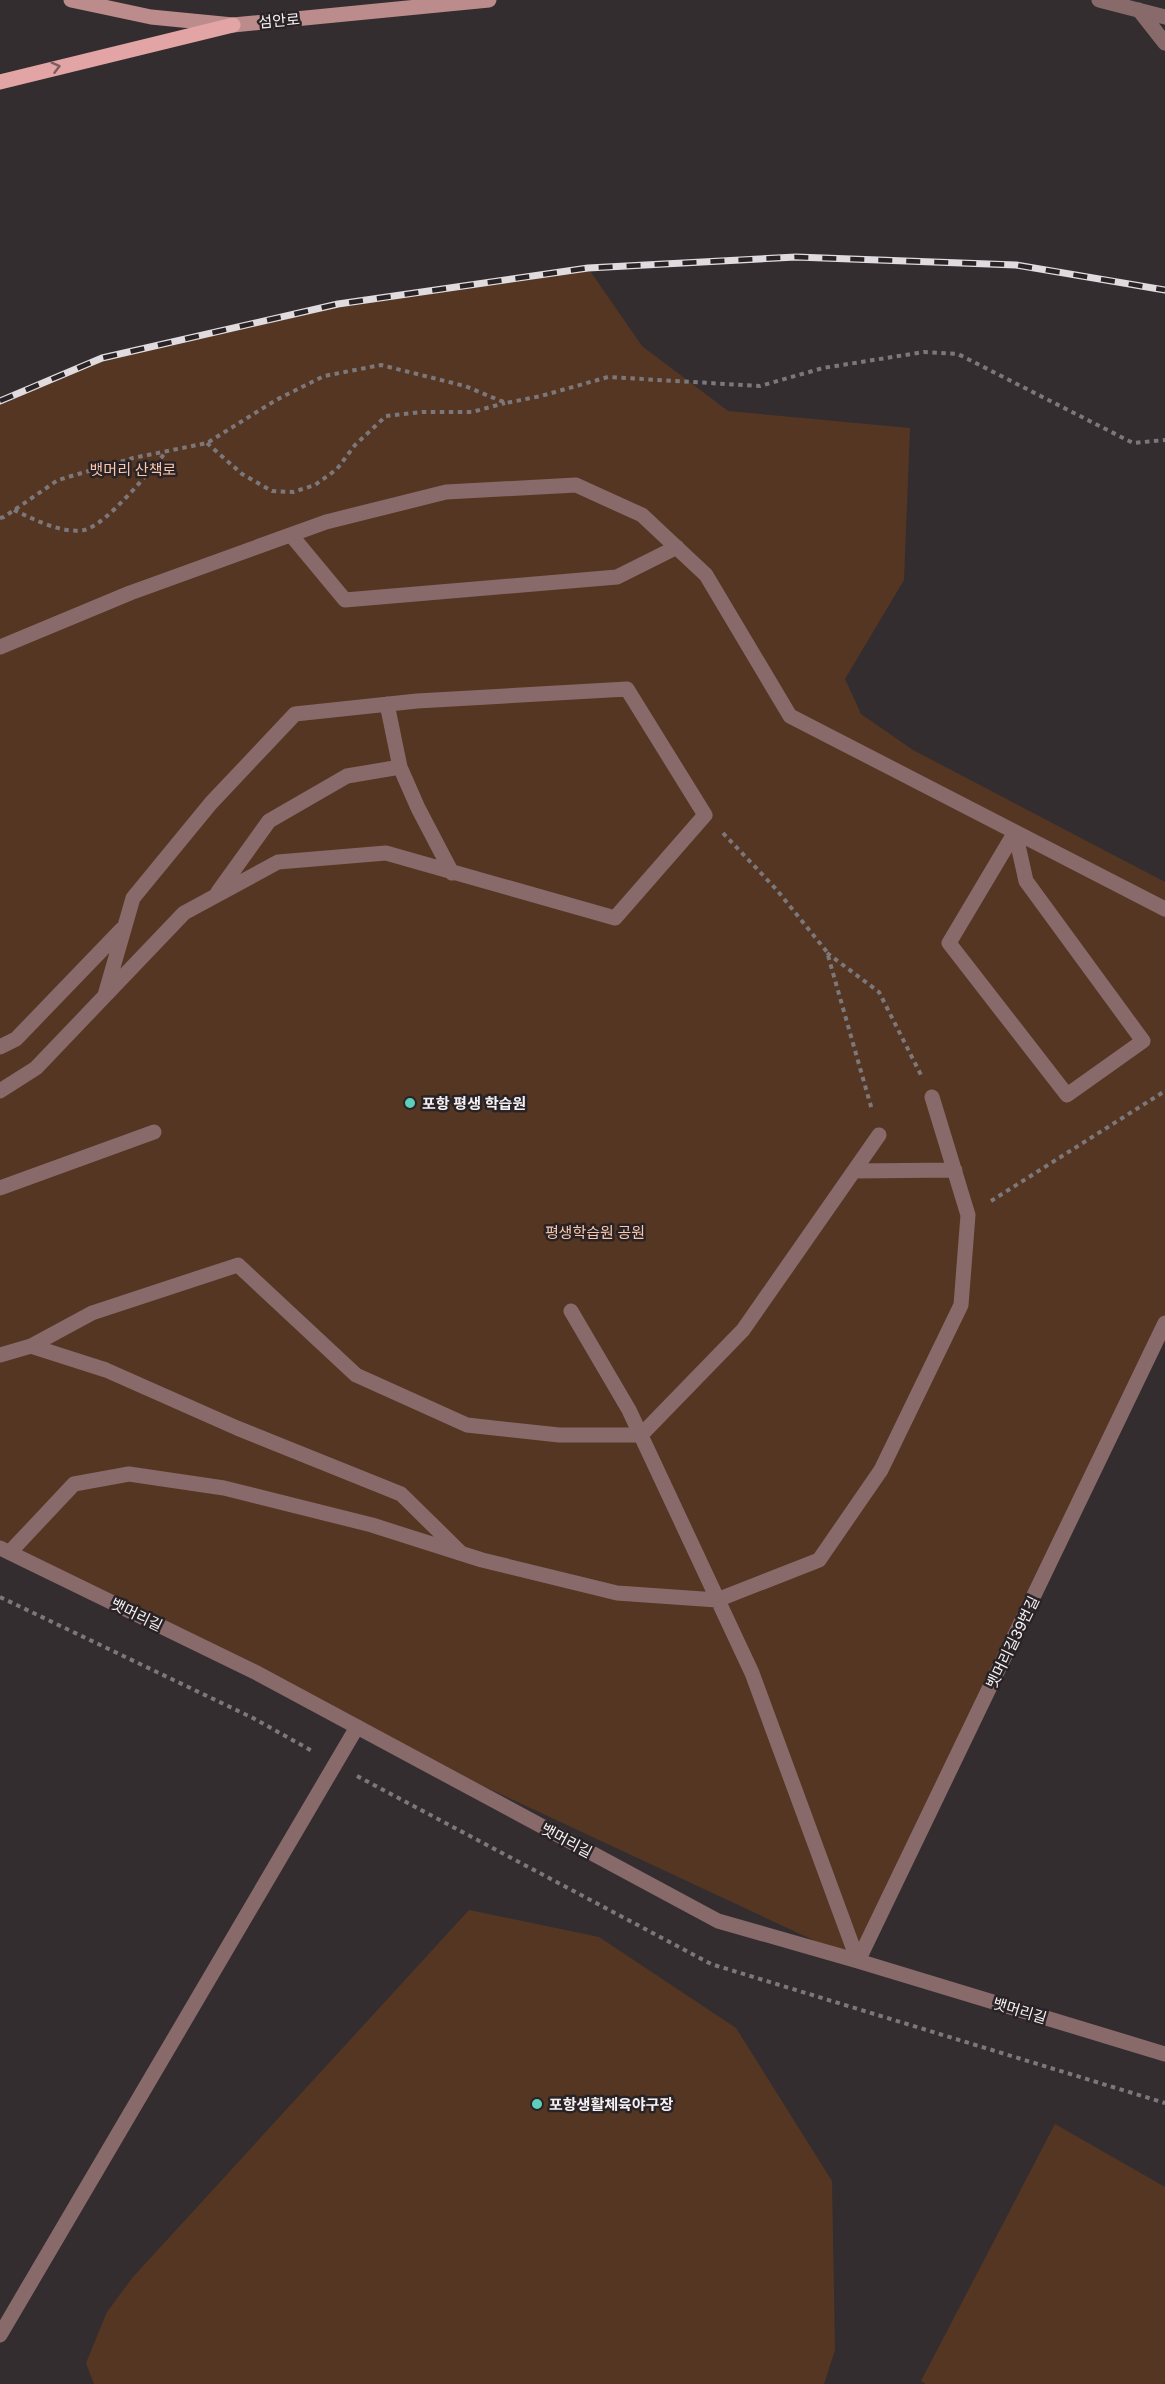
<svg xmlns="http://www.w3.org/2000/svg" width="1165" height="2384" font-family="'Golos Text','Noto Sans KR',sans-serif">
<rect width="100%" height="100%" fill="#332d30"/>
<path fill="#553623" d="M588 268 642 346 728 411 910 428 904 580 845 679 861 714 913 750 1165 882V1323L858 1961 357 1727 0 1548V401L102 358 338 304Z
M469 1910 599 1937 736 2028 832 2181 835 2350 824 2384H94L86 2363 107 2312 133 2277Z
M1055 2124 1165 2187V2381L1164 2384H926L921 2381Z"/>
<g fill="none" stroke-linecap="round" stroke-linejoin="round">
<path stroke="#7c777a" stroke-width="4" stroke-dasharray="4.5 4.5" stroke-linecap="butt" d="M207 443 242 474 272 491 293 492 315 485 337 469 355 445 386 416 422 412H472L505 403
M14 510C33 519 62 534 84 530 107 525 151 469 167 451
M0 518 4 517 58 480 133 458 207 443 276 400 324 376 381 365 465 386 506 403 541 396 608 377 760 386 823 368 924 352 958 354 1133 443 1165 440
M723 833 776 889 827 952 872 1110
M827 953 879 992 921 1075
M991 1201 1165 1091
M0 1597 253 1718 314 1752
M357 1776 711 1964 1165 2103"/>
<path stroke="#896a6a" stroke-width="15" d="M1099 0 1165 17
M1139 10 1165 43
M0 2335 357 1727"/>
<path stroke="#896a6a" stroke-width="15" d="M291 535 345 600 617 577 677 547
M0 647 130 593 326 522 446 492 576 485 642 515 706 575 790 716 1165 909
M387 704 400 767
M1015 832 1026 881 1143 1041 1067 1095 949 943Z
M218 892 269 821 347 776 400 767 418 808 452 873
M0 1047 16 1039 122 929
M0 1091 36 1068 184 913 278 862 386 853 615 918 705 815 627 689 417 701 295 714 211 803 133 898 105 995
M855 1171 955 1170
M0 1188 154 1132
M571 1311 629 1410 752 1673 858 1961
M31 1346 92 1313 238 1265 356 1375 467 1425 559 1435H641L743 1330 879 1135
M0 1355 31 1346 106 1370 237 1428 401 1494 460 1552
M0 1548 257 1673 718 1921 858 1961 1165 2054
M10 1552 74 1484 129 1474 224 1488 372 1525 482 1560 617 1593 717 1600 819 1560 881 1470 961 1305 968 1215 932 1097
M858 1961 1165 1323"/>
<path stroke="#bc8b8c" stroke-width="15" d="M71 0 151 17 233 25 489 0"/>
<path stroke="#e3a4a5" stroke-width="15" d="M0 82 233 25"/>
<g stroke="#e0dbde" stroke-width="7">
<path id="rail" d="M0 401 102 358 338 304 588 268 796 257 1016 265 1165 290"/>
</g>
<use href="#rail" stroke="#292326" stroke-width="4.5" stroke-dasharray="14" stroke-linecap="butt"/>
</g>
<defs><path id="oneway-chevron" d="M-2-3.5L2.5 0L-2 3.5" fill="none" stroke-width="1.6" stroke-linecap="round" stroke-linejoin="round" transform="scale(1.5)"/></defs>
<use stroke="#7d5d5f" href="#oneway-chevron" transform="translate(56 67) rotate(-15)"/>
<g fill="#5cceba" stroke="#292326" stroke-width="2">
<circle cx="410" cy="1103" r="6"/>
<circle cx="537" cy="2104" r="6"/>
</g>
<g text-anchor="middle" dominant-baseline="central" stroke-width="5" stroke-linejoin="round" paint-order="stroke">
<g font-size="15" fill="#f5f0f3" stroke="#292326">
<text transform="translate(279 20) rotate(-5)">섬안로</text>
<text transform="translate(137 1614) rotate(26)">뱃머리길</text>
<text transform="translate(1012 1642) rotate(-64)">뱃머리길39번길</text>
<text transform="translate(567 1840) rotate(28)">뱃머리길</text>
<text transform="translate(1020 2010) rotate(17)">뱃머리길</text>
</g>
<g font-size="15" fill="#fcc8ac" stroke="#292326">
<text x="133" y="469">뱃머리 산책로</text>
<text x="595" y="1232">평생학습원 공원</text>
</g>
<g font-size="15" font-weight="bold" fill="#f5f0f3" stroke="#292326" text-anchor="start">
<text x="422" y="1103">포항 평생 학습원</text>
<text x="549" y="2104">포항생활체육야구장</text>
</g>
</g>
</svg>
